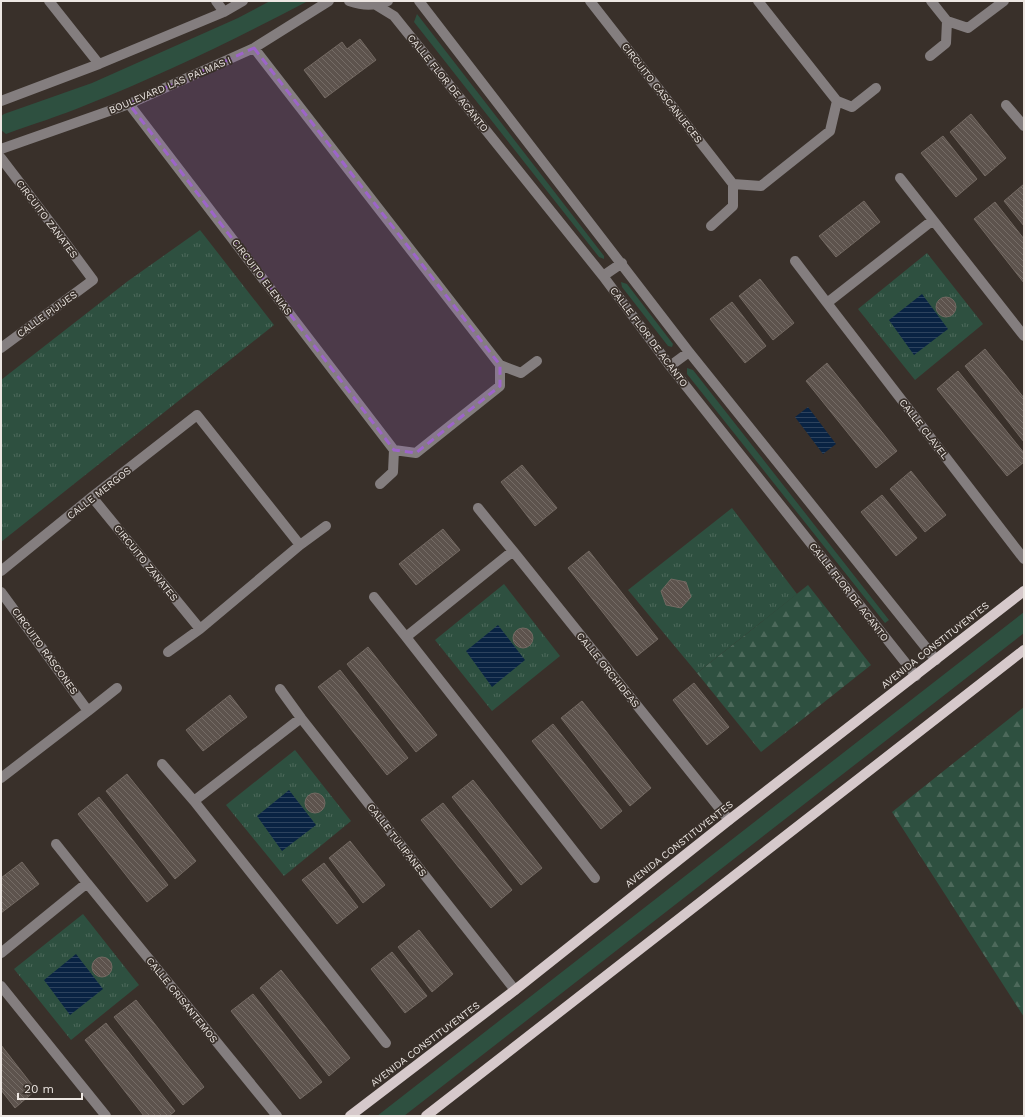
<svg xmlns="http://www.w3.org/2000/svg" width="1025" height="1117" font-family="'Work Sans',sans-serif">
<defs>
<pattern id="forest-firs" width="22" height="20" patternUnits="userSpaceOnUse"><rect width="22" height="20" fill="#2e5040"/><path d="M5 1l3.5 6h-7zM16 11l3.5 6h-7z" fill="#4d695b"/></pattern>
<pattern id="park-tufts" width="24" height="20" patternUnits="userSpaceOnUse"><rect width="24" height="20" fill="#2e5040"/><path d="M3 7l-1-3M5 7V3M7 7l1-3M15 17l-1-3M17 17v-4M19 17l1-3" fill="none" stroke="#4d695b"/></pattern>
<pattern id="water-rules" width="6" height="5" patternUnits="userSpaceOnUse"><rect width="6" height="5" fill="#092343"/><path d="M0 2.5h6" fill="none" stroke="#2d435e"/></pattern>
<pattern id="building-back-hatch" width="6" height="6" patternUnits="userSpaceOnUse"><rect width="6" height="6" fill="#5d534d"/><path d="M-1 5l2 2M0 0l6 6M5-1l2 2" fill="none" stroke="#756c66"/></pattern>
</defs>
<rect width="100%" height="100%" fill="#39302a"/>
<path fill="#2e5040" d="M270 1H308C236 39 162 75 86 105 60 116 33 124 6 134L1 130V116L4 114 92 83 238 18Z
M417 14 604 256V259L599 257 414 22Z
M621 282 627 284 673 344 672 347 668 346 622 287Z
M687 368 693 370 889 620 885 623 687 374Z
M1024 612V633L404 1116H377Z"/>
<path fill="url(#forest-firs)" d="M808 585 871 665 761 752 697 673Z
M1024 707V1017L892 812Z"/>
<path fill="url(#park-tufts)" d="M200 230 274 325 1 542V380L128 281Z
M927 253 983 324 915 380 858 309Z
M732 508 797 594 697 673 628 590Z
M504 584 560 656 492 711 435 640Z
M295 750 351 821 284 876 226 805Z
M83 914 139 985 71 1040 14 969Z"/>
<path fill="url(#water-rules)" d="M922 294 948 329 914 355 889 320Z
M808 407 836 444 823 454 795 417Z
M498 625 525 660 492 687 466 651Z
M289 790 316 825 282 851 257 816Z
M76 954 103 989 70 1015 44 980Z"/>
<path fill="url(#building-back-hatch)" stroke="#736962" d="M360 39 376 60 325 98 304 70 342 42 347 49Z
M971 114 1006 158 985 176 950 132Z
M943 136 977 179 956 197 921 153Z
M1024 184V226L1004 201Z
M864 201 880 222 836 257 819 236Z
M995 202 1024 239V283L974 219Z
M760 279 794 323 773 340 739 296Z
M936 307a10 10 0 1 1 20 0a10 10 0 1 1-20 0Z
M732 302 766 346 745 363 710 319Z
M985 349 1024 398V442L965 366Z
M827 363 897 451 876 468 806 381Z
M958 371 1024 453V462L1007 476 937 389Z
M522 465 557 508 535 526 501 482Z
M911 471 946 515 925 532 890 489Z
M882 495 917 538 896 556 861 512Z
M443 529 460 550 416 585 399 564Z
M589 551 658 639 637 656 568 568Z
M671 579 686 582 691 597 681 608 666 605 661 591Z
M513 638a10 10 0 1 1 20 0a10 10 0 1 1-20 0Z
M368 647 437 735 416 752 347 664Z
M340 670 408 758 387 775 318 687Z
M694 683 729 727 707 745 673 700Z
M230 695 247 717 203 751 186 730Z
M582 701 651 788 630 806 561 718Z
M553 724 622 811 601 829 532 741Z
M127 774 196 861 175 879 106 791Z
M473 780 542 868 521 885 452 797Z
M305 803a10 10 0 1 1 20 0a10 10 0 1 1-20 0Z
M99 797 168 885 147 902 78 814Z
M443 803 512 890 491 908 421 820Z
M350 841 385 885 363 903 329 858Z
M22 862 39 884 1 913V878Z
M324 863 358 907 337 924 302 880Z
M419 930 453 974 432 992 398 947Z
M392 952 427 996 405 1013 371 969Z
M92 967a10 10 0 1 1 20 0a10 10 0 1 1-20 0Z
M281 970 350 1058 329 1076 260 988Z
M253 994 322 1082 300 1099 231 1011Z
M136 1000 204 1087 183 1105 114 1017Z
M106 1023 175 1111 169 1116H144L85 1040Z
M1 1045 36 1090 15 1108 1 1090Z"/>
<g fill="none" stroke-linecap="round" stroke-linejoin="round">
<path stroke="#847e7f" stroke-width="10" d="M49 1 99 64
M216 1 224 12
M349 1C364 6 373 6 388 1
M419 1 689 352 936 660
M590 1 733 184 761 186 830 131 837 101
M758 1 837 101 852 107 876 88
M931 1 947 21 968 28 1004 1
M376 5 394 16 603 276 670 366 916 676
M930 56 946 43 947 21
M1 101 99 64 224 12 243 1
M129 104 394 450 416 453 500 386V365L254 48
M1006 105 1024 126
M1 149 129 104 254 48 329 1
M1 158 56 230 93 280 1 348
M900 178 933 220
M711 226 733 206V184
M795 261 827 303
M603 276 622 263
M1024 336 933 220 827 303 1024 559
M500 365 521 373 537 361
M670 366 689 352
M380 484 393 472 394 450
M478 508 513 551
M300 545 326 526
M1 571 92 497 197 415 300 545 200 629 92 497
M1 592 88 711 1 778
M374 597 406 637
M168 652 200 629
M280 689 301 718
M88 711 117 688
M162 764 194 801
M56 844 87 883
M595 878 406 637 513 551 729 820
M1 953 87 883 277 1116
M1 986 106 1116
M386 1043 194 801 301 718 515 990"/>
<path stroke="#d6c9cb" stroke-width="10" d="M350 1116 515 990 729 820 1024 591
M426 1116 1024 650"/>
</g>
<path fill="#9d64ca" fill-opacity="0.2" stroke="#9d64ca" stroke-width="3" stroke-dasharray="8 5" stroke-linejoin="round" d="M254 48 500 365V386L416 453 394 450 129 104Z"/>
<g text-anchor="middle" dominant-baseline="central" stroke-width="3.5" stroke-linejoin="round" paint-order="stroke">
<g font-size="10" fill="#ede7e3" stroke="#39302a">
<text transform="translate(448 83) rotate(51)">CALLE FLOR DE ACANTO</text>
<text transform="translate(170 85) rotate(-23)">BOULEVARD LAS PALMAS I</text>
<text transform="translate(662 93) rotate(52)">CIRCUITO CASCANUECES</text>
<text transform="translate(47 219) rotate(53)">CIRCUITO ZANATES</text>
<text transform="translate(262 277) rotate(53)">CIRCUITO ELENIAS</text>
<text transform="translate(47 314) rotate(-36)">CALLE PIJIJES</text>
<text transform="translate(649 337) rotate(53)">CALLE FLOR DE ACANTO</text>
<text transform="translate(924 429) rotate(52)">CALLE CLAVEL</text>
<text transform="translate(99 493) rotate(-38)">CALLE MERGOS</text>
<text transform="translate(146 563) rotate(51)">CIRCUITO ZANATES</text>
<text transform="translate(849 592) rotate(52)">CALLE FLOR DE ACANTO</text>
<text transform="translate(935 645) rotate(-38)">AVENIDA CONSTITUYENTES</text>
<text transform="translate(45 651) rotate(54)">CIRCUITO RASCONES</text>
<text transform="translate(608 670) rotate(51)">CALLE ORCHIDEAS</text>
<text transform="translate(397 840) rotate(52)">CALLE TULIPANES</text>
<text transform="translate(679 844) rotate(-38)">AVENIDA CONSTITUYENTES</text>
<text transform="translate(182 1000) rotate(51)">CALLE CRISANTEMOS</text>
<text transform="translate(425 1044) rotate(-37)">AVENIDA CONSTITUYENTES</text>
</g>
</g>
<rect width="1025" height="1117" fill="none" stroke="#ede7e3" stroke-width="4"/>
<path d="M18 1093v6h64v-6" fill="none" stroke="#ede7e3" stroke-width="2"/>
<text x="24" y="1093" font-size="12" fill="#ede7e3" stroke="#39302a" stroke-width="3" paint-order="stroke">20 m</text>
</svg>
